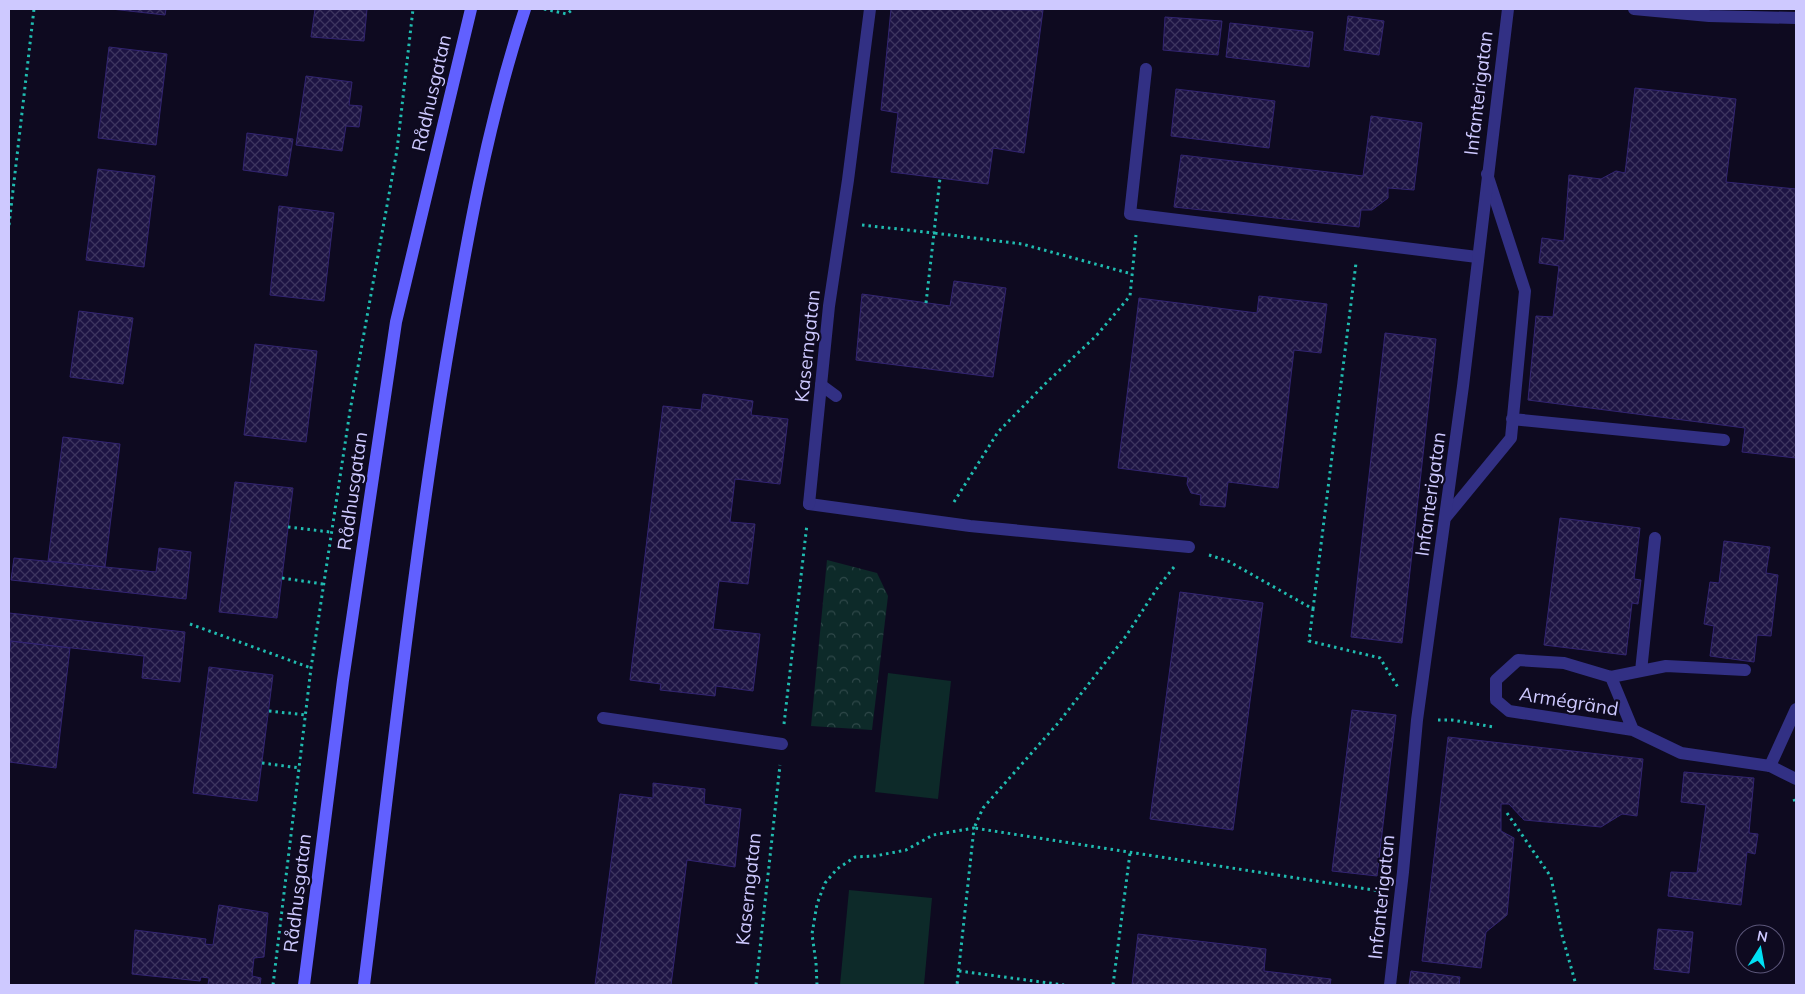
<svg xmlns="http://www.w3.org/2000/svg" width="1805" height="994" font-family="Mulish,sans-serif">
<defs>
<pattern id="forest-crowns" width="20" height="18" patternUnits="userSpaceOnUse" patternTransform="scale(1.25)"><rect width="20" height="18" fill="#0d2a29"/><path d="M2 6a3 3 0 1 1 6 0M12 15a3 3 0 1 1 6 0" fill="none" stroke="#2f4849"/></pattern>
<pattern id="building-cross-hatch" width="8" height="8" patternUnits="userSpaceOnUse" patternTransform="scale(1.25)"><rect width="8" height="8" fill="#1d1443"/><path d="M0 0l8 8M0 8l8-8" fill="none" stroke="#3d355f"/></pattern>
</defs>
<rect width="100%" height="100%" fill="#0e0a20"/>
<path fill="url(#forest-crowns)" d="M827 560 877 573 888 596 872 730 811 726Z"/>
<path fill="#0d2a29" d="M888 673 951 681 938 799 875 792Z
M849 890 932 898 924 985H840Z"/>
<path fill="url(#building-cross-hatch)" stroke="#322471" d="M111 9H166L165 15Z
M315 9H367L364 41 311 37Z
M891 9 1043 10 1024 153 993 148 988 184 891 172 898 113 881 110Z
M1348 16 1384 21 1379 55 1344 50Z
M1165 17 1222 21 1218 55 1163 50Z
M1230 23 1313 32 1309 67 1226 57Z
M109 47 167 54 156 145 98 138Z
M306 76 352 82 349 105 362 106 359 127 346 126 342 151 296 145Z
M1635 88 1736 99 1726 182 1796 189V458L1742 452 1745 428 1528 400 1536 316 1553 317 1559 266 1539 263 1542 238 1564 241 1569 175 1601 179 1616 171 1625 173Z
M1176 89 1275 101 1269 148 1171 136Z
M1371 116 1422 123 1414 190 1388 188V198L1372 210H1361L1359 227 1174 207 1181 155 1363 176Z
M247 133 293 139 287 176 243 170Z
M98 169 155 176 144 267 86 260Z
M279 206 334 213 324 301 270 295Z
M954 281 1006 288 993 377 856 360 862 294 950 306Z
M1259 296 1327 304 1321 353 1294 350 1278 488 1228 482 1225 507 1200 505 1201 495 1191 493 1187 484 1188 477 1118 468 1139 298 1257 313Z
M79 311 133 318 123 384 70 377Z
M1385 333 1436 339 1402 643 1351 637Z
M255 344 317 351 306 442 244 435Z
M703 394 753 401 751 415 788 419 780 484 735 479 730 522 755 524 748 584 719 581 713 629 760 634 753 691 716 686 715 696 660 690 661 684 630 680 663 406 701 410Z
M63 437 120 444 105 567 48 561Z
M235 482 293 488 277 618 219 612Z
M1560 518 1640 528 1634 579 1641 580 1638 604 1632 603 1626 655 1544 645Z
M1724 541 1770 547 1766 573 1778 575 1771 636 1757 635 1754 662 1710 656 1714 626 1704 624 1710 582 1719 583Z
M159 548 191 552 186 599 11 580 14 558 156 572Z
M1180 592 1263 603 1233 830 1150 819Z
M9 613 185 632 180 682 142 678 144 656 9 641Z
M11 641 70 648 56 768 9 762V653Z
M209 667 273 675 257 801 193 793Z
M1352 710 1396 715 1377 876 1332 871Z
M1448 737 1643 759 1637 816 1622 814 1601 827 1524 820 1509 804H1501V831L1514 838 1507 915 1486 932 1481 968 1422 961Z
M1684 772 1754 778 1749 833 1758 834 1755 854 1747 852 1741 905 1668 896 1671 872 1697 873 1706 805 1681 802Z
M653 783 705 789 704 804 741 809 735 867 687 860 671 985H595L620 794 653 798Z
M219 905 268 913 264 957 254 958 252 976 261 978 260 985H208L209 978 201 977 200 981 132 974 135 930 206 939 205 944 213 945Z
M1658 929 1693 932 1689 973 1654 969Z
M1138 934 1266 949 1264 971 1331 979 1330 985H1132Z
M1411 971 1460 977 1459 985H1409Z"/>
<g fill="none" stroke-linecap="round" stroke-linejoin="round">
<path stroke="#20bcb0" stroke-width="3" stroke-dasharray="2.5 4" stroke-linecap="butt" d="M544 9 567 14 573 9
M9 225 34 9
M862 225 934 233 940 178
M926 303 934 233 1022 244 1132 274
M954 502 998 432 1047 382 1096 336 1130 296 1136 235
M288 527 330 532
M1209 555 1228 561 1313 609 1309 641 1380 658 1399 689
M1174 567 1158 587 1126 636 1059 722 983 808 974 828 1380 891
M282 578 323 584
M1313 609 1356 263
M190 624 311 668
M269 711 306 715
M1438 720H1452L1494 727
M784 724 807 524
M262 763 300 768
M1794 799 1796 805
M1507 813 1551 877 1562 935 1576 985
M959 971 1064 985
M273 985 311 668 350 411 397 150 413 9
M756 985 780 765
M817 985 816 963 812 934 817 904 825 883 837 869 855 857 875 856 906 850 933 835 974 828 957 985
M1113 985 1130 853"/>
<path stroke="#323084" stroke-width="12" d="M1146 69 1130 214 1477 257
M821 385 836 396
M1512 419 1724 440
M809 504 970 526 1189 547
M1446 517 1511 438 1525 291 1487 174
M603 718 782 744
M1770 766 1796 709"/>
<path stroke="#323084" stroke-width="12" d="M809 504 829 306 848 180 870 9
M1641 671 1655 538
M1611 677 1666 666 1745 670
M1633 730 1509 711 1496 700V680L1518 660 1564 663 1611 677 1633 730 1681 753 1770 766 1796 779
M1390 985 1403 872 1417 720 1463 386 1508 9"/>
<path stroke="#323084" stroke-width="12" d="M1634 9 1709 16 1796 18"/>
<path stroke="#6160ff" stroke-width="12" d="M304 985 343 680 396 322 471 9
M364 985C390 778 412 570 446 363 466 244 487 124 525 9"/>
</g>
<g text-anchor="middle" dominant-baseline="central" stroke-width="4.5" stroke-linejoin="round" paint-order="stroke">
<g font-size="19" fill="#cec9ff" stroke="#0e0a20">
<text transform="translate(431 93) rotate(-77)">Rådhusgatan</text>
<text transform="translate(1478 93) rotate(-83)">Infanterigatan</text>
<text transform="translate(807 346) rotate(-84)">Kaserngatan</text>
<text transform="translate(352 491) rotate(-82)">Rådhusgatan</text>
<text transform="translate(1430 494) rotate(-82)">Infanterigatan</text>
<text transform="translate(1569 701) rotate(9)">Armégränd</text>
<text transform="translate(748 889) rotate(-84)">Kaserngatan</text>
<text transform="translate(297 893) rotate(-83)">Rådhusgatan</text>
<text transform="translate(1381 897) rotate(-84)">Infanterigatan</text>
</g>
</g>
<rect width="1805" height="994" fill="none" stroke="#cec9ff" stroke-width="20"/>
<g transform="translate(1760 949) rotate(11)"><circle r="24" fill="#0e0a20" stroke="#5b5679"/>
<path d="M0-4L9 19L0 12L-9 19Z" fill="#00e0f4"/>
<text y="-8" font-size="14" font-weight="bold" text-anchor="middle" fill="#cec9ff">N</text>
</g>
</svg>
